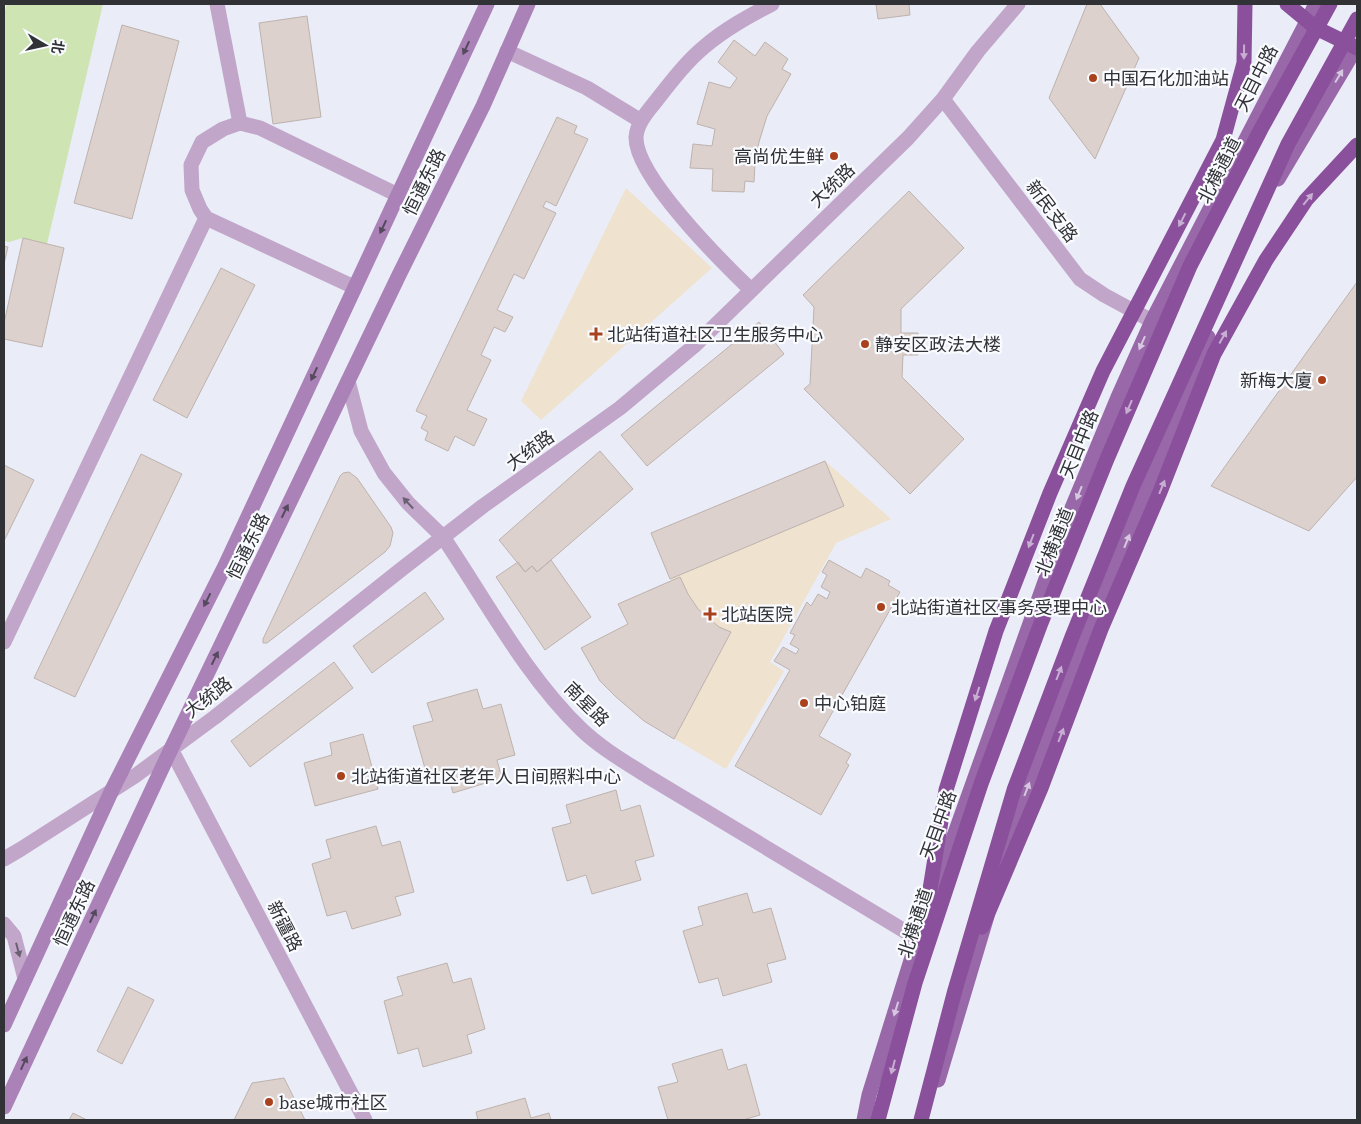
<svg xmlns="http://www.w3.org/2000/svg" width="1361" height="1124" font-family="'Source Serif 4','Noto Sans SC',serif">
<rect width="100%" height="100%" fill="#eaedf7"/>
<path fill="#efe2ce" d="M626 188 712 268 541 420 521 401Z
M825 461 891 519 836 543 770 662 784 671 726 769 644 721 615 696 600 681 581 648 628 624 618 604 671 581 651 533Z"/>
<path fill="#cee4b3" d="M7 4H103L47 244 23 238 9 242 4 241V14Z"/>
<path fill="#dcd1cc" stroke="#bdb2ae" d="M876 4H909L910 15 878 19Z
M1087 4H1100L1139 58 1095 159 1049 98Z
M307 16 321 117 273 124 259 23Z
M122 25 179 41 132 219 74 203Z
M734 40 755 56 765 42 788 59 782 69 791 74 767 116 759 142 755 162 754 182 745 181 744 192 712 191 713 169 690 168 693 144 712 146 715 129 697 124 709 82 730 88 737 78 718 62Z
M557 117 577 126 574 133 588 139 556 206 546 201 543 207 556 213 524 279 514 274 497 310 513 317 505 332 494 327 481 355 491 360 467 410 487 419 474 446 455 436 448 451 425 440 428 432 421 428 427 416 416 411Z
M909 191 964 248 901 309V333H918V355H903L902 377 964 439 910 494 804 389 810 384 814 307 803 295Z
M23 238 64 248 42 347 4 339V323Z
M4 246 8 247 4 264Z
M221 268 255 285 187 418 153 400Z
M1357 282V477L1309 531 1211 486Z
M759 322 784 354 647 466 621 435Z
M600 451 633 489 537 572 532 566 525 572 499 540Z
M141 454 182 474 75 697 34 678Z
M825 461 844 506 670 579 651 533Z
M4 465 34 480 4 541Z
M349 472 357 478 391 527 393 533 390 546 385 552 267 643H263V639L340 476 343 473Z
M551 560 591 617 545 650 496 577 518 562 525 572 532 566 537 572Z
M829 560 861 578 866 568 890 581 888 585 900 592 819 736 851 754 846 763 849 765 821 815 735 766 790 670 774 661 783 647 796 654 799 649 790 644 795 635 790 633 807 602 811 606 818 594 827 599 830 592 821 587 827 575 822 572Z
M680 577 688 594 698 609 719 627 731 632 674 739 644 721 615 696 600 681 581 648 628 624 618 604Z
M425 592 444 619 372 673 353 646Z
M334 662 353 688 250 767 231 741Z
M477 689 483 709 501 704 515 755 497 760 502 778 453 793 448 774 428 779 413 726 433 721 427 703Z
M363 734 378 789 315 806 304 763 332 755 330 743Z
M616 790 621 811 640 805 654 856 635 861 641 880 592 894 586 875 567 881 552 828 571 823 566 805Z
M376 826 382 846 400 841 414 892 395 897 401 915 352 929 346 911 327 916 312 864 331 858 326 840Z
M747 893 753 913 771 908 786 959 767 964 772 982 723 996 718 978 699 983 683 931 703 925 698 907Z
M447 963 453 983 471 978 485 1029 467 1035 472 1053 423 1067 418 1048 398 1054 384 1001 403 995 397 977Z
M128 987 154 1000 122 1064 97 1051Z
M722 1049 728 1070 746 1064 760 1115 743 1120H668L658 1087 678 1082 672 1064Z
M284 1078 305 1120H234L252 1083Z
M525 1098 531 1118 549 1113 551 1120H478L476 1112Z
M73 1113 87 1120H69Z"/>
<g fill="none" stroke-linecap="round" stroke-linejoin="round">
<path stroke="#c1a6ca" stroke-width="15" d="M217 4 240 123
M507 51 587 88 641 121
M354 287 206 218 200 209 192 190 191 165 202 142 223 129 240 123 260 128 398 195
M751 290C722 262 635 176 636 137 637 123 648 111 656 101 671 82 686 62 704 47 725 29 749 16 772 4
M348 381 361 431 384 473 408 503 443 537
M4 642 206 218
M4 924 14 936 25 979"/>
<path stroke="#c1a6ca" stroke-width="15" d="M943 99 1080 279 1104 295 1152 321
M443 537C487 602 525 675 582 730 601 748 625 762 647 776L918 939
M171 749 365 1120
M4 859 21 849 135 776 215 717 403 568 483 506 620 408 694 346 908 138 943 99 978 51 1018 4"/>
<path stroke="#aa82b7" stroke-width="15" d="M4 1025 112 790 225 566 487 4
M4 1107 171 749 399 275 483 106 528 4"/>
<path stroke="#9968a9" stroke-width="15" d="M1278 179 1357 46
M1003 865 1016 819 1056 713 1208 337
M934 892 1067 520 1118 397 1152 321 1316 4
M938 1080 987 916
M864 1120 869 1095 922 925"/>
<path stroke="#8a509c" stroke-width="15" d="M1287 4 1316 28 1357 48
M982 927 1041 788 1101 629 1160 492 1214 354 1266 260 1306 200 1357 145
M922 939 946 790 996 631 1050 493 1103 371 1223 140 1244 63 1245 4
M878 1120 915 983 981 784 1041 623 1107 459 1190 266 1261 129 1330 4
M921 1120 955 990 1014 790 1072 637 1133 486 1288 144 1357 19"/>
</g>
<defs><path id="oneway-solid" d="M-6-.8H1V-3.2L6.5 0L1 3.2V.8H-6Z" transform="scale(1.25)"/></defs>
<g fill="#554a5d">
<use href="#oneway-solid" transform="translate(466 48) rotate(115)"/>
<use href="#oneway-solid" transform="translate(383 227) rotate(115)"/>
<use href="#oneway-solid" transform="translate(314 374) rotate(115)"/>
<use href="#oneway-solid" transform="translate(285 511) rotate(-64)"/>
<use href="#oneway-solid" transform="translate(207 600) rotate(117)"/>
<use href="#oneway-solid" transform="translate(215 658) rotate(-64)"/>
<use href="#oneway-solid" transform="translate(93 916) rotate(-65)"/>
<use href="#oneway-solid" transform="translate(24 1063) rotate(-65)"/>
</g>
<g fill="#c7aed2">
<use href="#oneway-solid" transform="translate(1244 52) rotate(91)"/>
<use href="#oneway-solid" transform="translate(1308 199) rotate(-51)"/>
<use href="#oneway-solid" transform="translate(1182 220) rotate(117)"/>
<use href="#oneway-solid" transform="translate(1223 337) rotate(-61)"/>
<use href="#oneway-solid" transform="translate(1129 407) rotate(113)"/>
<use href="#oneway-solid" transform="translate(1162 487) rotate(-68)"/>
<use href="#oneway-solid" transform="translate(1031 541) rotate(111)"/>
<use href="#oneway-solid" transform="translate(1059 673) rotate(-69)"/>
<use href="#oneway-solid" transform="translate(977 694) rotate(108)"/>
<use href="#oneway-solid" transform="translate(1061 735) rotate(-69)"/>
<use href="#oneway-solid" transform="translate(893 1067) rotate(105)"/>
</g>
<g fill="#d7c8e1">
<use href="#oneway-solid" transform="translate(1339 76) rotate(-59)"/>
<use href="#oneway-solid" transform="translate(1142 343) rotate(114)"/>
<use href="#oneway-solid" transform="translate(1079 493) rotate(112)"/>
<use href="#oneway-solid" transform="translate(1127 541) rotate(-68)"/>
<use href="#oneway-solid" transform="translate(1027 789) rotate(-69)"/>
<use href="#oneway-solid" transform="translate(896 1009) rotate(107)"/>
</g>
<g fill="#6b6071">
<use href="#oneway-solid" transform="translate(408 503) rotate(-133)"/>
<use href="#oneway-solid" transform="translate(18 950) rotate(75)"/>
</g>
<g fill="#a9421c" stroke="#f9fbff" stroke-width="2">
<circle cx="1093" cy="78" r="5"/>
<circle cx="834" cy="156" r="5"/>
<path d="M593.5 326.5h5v5h5v5h-5v5h-5v-5h-5v-5h5z"/>
<circle cx="865" cy="344" r="5"/>
<circle cx="1322" cy="380" r="5"/>
<circle cx="881" cy="607" r="5"/>
<path d="M707.5 606.5h5v5h5v5h-5v5h-5v-5h-5v-5h5z"/>
<circle cx="804" cy="703" r="5"/>
<circle cx="341" cy="776" r="5"/>
<circle cx="269" cy="1102" r="5"/>
</g>
<g text-anchor="middle" dominant-baseline="central" stroke-width="4.5" stroke-linejoin="round" paint-order="stroke">
<g font-size="18" fill="#313236" stroke="#f9fbff" text-anchor="start">
<text x="1103" y="78">中国石化加油站</text>
<text x="824" y="156" text-anchor="end">高尚优生鲜</text>
<text x="607" y="334">北站街道社区卫生服务中心</text>
<text x="875" y="344">静安区政法大楼</text>
<text x="1312" y="380" text-anchor="end">新梅大廈</text>
<text x="891" y="607">北站街道社区事务受理中心</text>
<text x="721" y="614">北站医院</text>
<text x="814" y="703">中心铂庭</text>
<text x="351" y="776">北站街道社区老年人日间照料中心</text>
<text x="279" y="1102">base城市社区</text>
</g>
<g font-size="18" fill="#313236" stroke="#f9fbff">
<text transform="translate(1256 78) rotate(-63)">天目中路</text>
<text transform="translate(1219 170) rotate(-63)">北横通道</text>
<text transform="translate(424 182) rotate(-64)">恒通东路</text>
<text transform="translate(832 185) rotate(-44)">大统路</text>
<text transform="translate(1052 211) rotate(53)">新民支路</text>
<text transform="translate(1079 444) rotate(-68)">天目中路</text>
<text transform="translate(530 450) rotate(-36)">大统路</text>
<text transform="translate(1054 542) rotate(-68)">北横通道</text>
<text transform="translate(248 546) rotate(-64)">恒通东路</text>
<text transform="translate(208 697) rotate(-38)">大统路</text>
<text transform="translate(587 704) rotate(45)">南星路</text>
<text transform="translate(938 825) rotate(-70)">天目中路</text>
<text transform="translate(74 913) rotate(-65)">恒通东路</text>
<text transform="translate(915 923) rotate(-72)">北横通道</text>
<text transform="translate(285 926) rotate(63)">新疆路</text>
</g>
</g>
<rect width="1361" height="1124" fill="none" stroke="#313236" stroke-width="10"/>
<g transform="translate(45 45) rotate(99)" stroke="#f9fbff" stroke-width="4" paint-order="stroke">
<path d="M0-4L9 19L0 12L-9 19Z" fill="#313236"/>
<text y="-8" font-size="14" font-weight="bold" text-anchor="middle" fill="#313236">北</text>
</g>
</svg>
